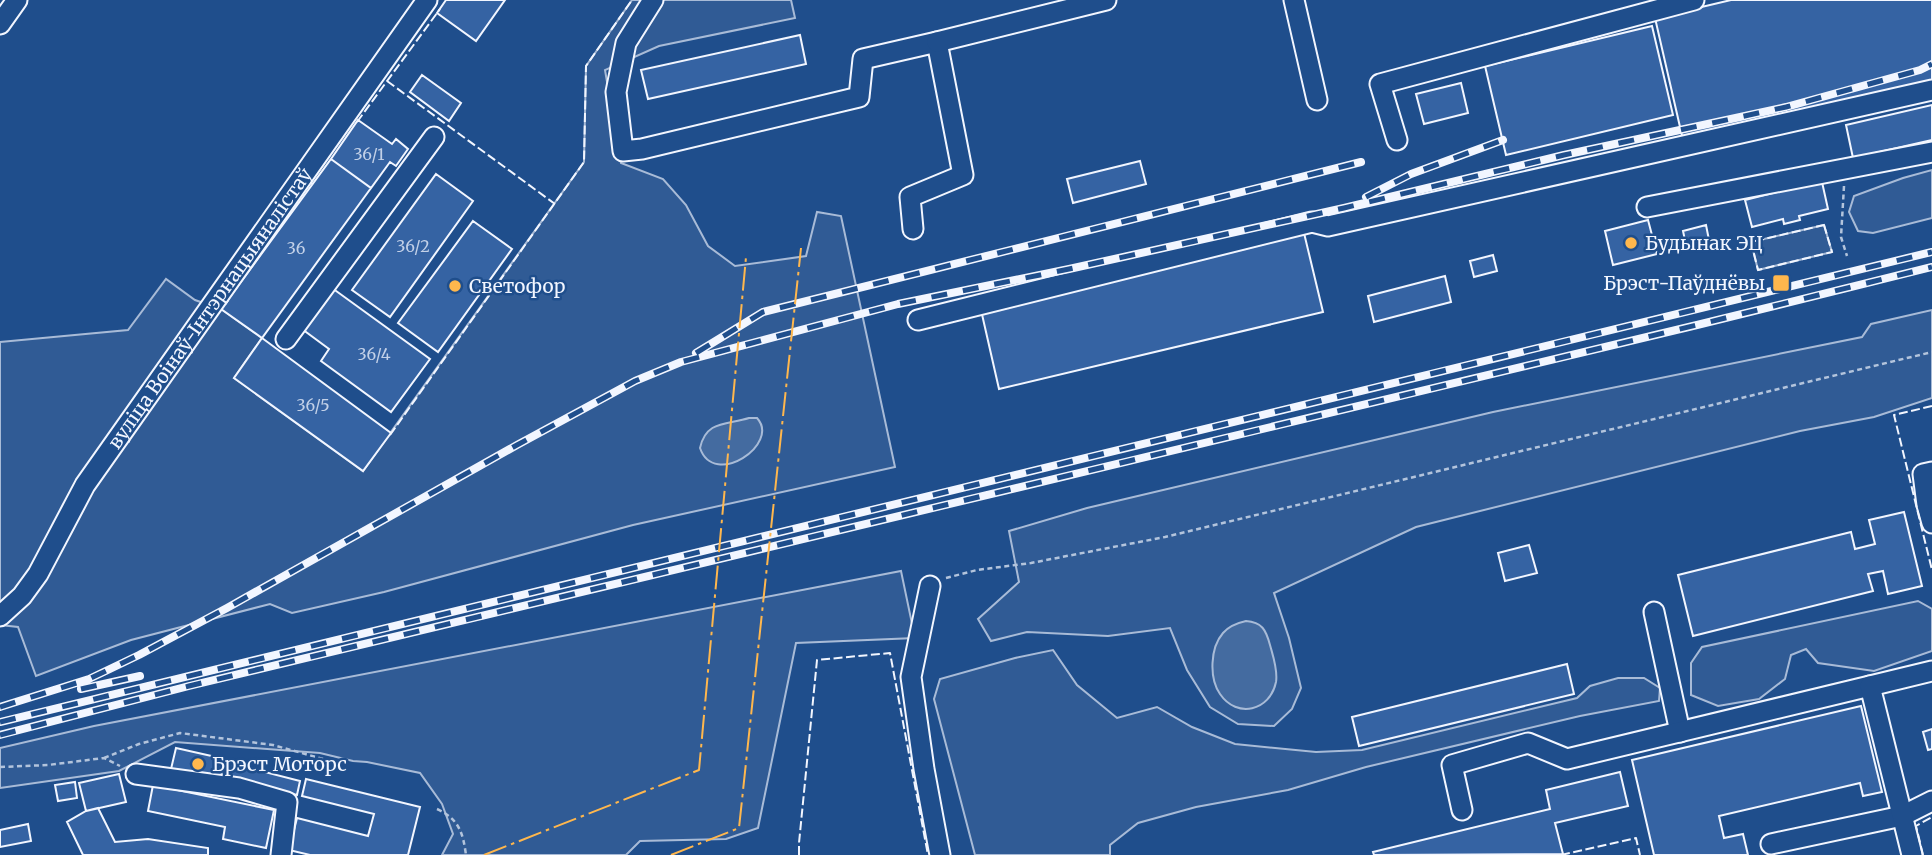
<svg xmlns="http://www.w3.org/2000/svg" width="1932" height="855" font-family="Merriweather,serif">
<rect width="100%" height="100%" fill="#1f4e8c"/>
<path fill="#305b95" stroke="#a8bbd7" stroke-width="2" d="M632 0H791L795 18 659 46 605 70 621 163 663 179 686 205 708 246 735 266 806 256 817 212 841 216 895 467 633 525 384 592 292 613 270 604 131 640 36 676 18 627 0 625V342L128 330 166 279 195 300 221 309 262 338 234 378 363 471 584 162 586 66Z
M1932 170V218L1873 233 1858 231 1849 212 1854 196 1903 178Z
M1824 225 1832 252 1758 270 1751 242Z
M1932 310V398L1874 417 1800 431 1416 527 1274 593 1289 638 1301 688 1292 709 1274 726 1238 724 1210 707 1187 670 1170 628 1108 636 1027 632 991 641 978 619 1019 582 1009 531 1087 508 1493 412 1862 337 1871 324Z
M901 571 915 638 796 643 758 828 726 839 640 841 626 855H442L453 834 442 804 420 773 367 762 353 761 320 753 175 742 119 771 0 788V748L94 726Z
M1918 601 1932 609V651L1874 671 1818 663 1806 649 1791 655 1785 679 1759 699 1718 706 1691 695V663L1702 647Z
M1053 650 1077 685 1117 718 1157 707 1192 727 1235 744 1316 752 1362 750 1577 698 1590 686 1618 678H1644L1660 688 1659 701 1580 716 1366 767 1288 790 1196 807 1138 823 1110 845V855H975L934 699 940 679 1015 658Z"/>
<path fill="#446ba0" stroke="#a8bbd7" stroke-width="2" d="M749 418H757C781 444 714 489 700 448 706 420 727 425 749 418Z
M1246 621C1262 622 1266 630 1270 645 1273 656 1278 670 1276 682 1270 711 1237 719 1220 694 1209 678 1210 648 1223 633 1229 626 1237 623 1246 621Z"/>
<path fill="#3563a3" stroke="#f2f6ff" stroke-width="2" d="M446 0H505L476 41 437 13Z
M1731 0H1932V80L1683 140 1655 18Z
M1652 26 1673 115 1506 155 1485 66Z
M800 35 806 64 648 99 641 70Z
M422 75 461 103 449 121 410 92Z
M1461 83 1468 113 1424 124 1416 94Z
M1932 105V140L1853 158 1846 125Z
M358 120 392 144 396 139 408 149 396 166 390 162 371 188 331 159Z
M331 159 371 188 262 338 221 309Z
M1140 161 1146 184 1073 203 1067 179Z
M436 174 473 201 390 317 352 290Z
M1822 182 1828 209 1799 216 1800 220 1784 224 1783 219 1752 227 1745 200 1777 192 1776 188 1791 184 1792 189Z
M1648 220 1657 254 1613 265 1605 231Z
M473 221 512 249 438 352 398 323Z
M1706 225 1709 240 1686 245 1683 231Z
M1304 233 1323 312 999 389 981 310Z
M1493 255 1497 271 1474 277 1470 261Z
M1445 276 1451 302 1374 322 1368 296Z
M332 288 430 359 391 412 321 361 329 349 302 329Z
M262 338 391 433 363 471 234 378Z
M1904 512 1922 586 1888 594 1883 571 1868 574 1873 591 1693 636 1678 575 1851 532 1855 549 1875 544 1869 520Z
M1529 545 1537 573 1505 581 1498 553Z
M1567 664 1574 694 1359 746 1352 717Z
M1861 706 1882 792 1863 796 1860 783 1719 816 1724 838 1743 834 1748 855H1654L1632 760Z
M1932 729V749L1928 750 1923 732Z
M176 748 225 759 220 780 171 769Z
M233 764 300 781 297 795 229 778Z
M1620 772 1628 806 1555 823 1563 854 1374 855 1373 852 1550 809 1546 790Z
M119 774 126 802 86 811 79 783Z
M306 779 420 807 408 855H310L289 850 297 818 368 836 374 814 302 796Z
M75 782 77 798 58 801 55 785Z
M153 785 274 810 266 848 223 839 225 827 148 811Z
M98 808 115 842 148 839 208 848V855H83L67 822 86 811Z
M28 824 31 841 0 847V830Z"/>
<g fill="none" stroke-linecap="round" stroke-linejoin="round">
<g stroke="#f2f6ff" stroke-width="23">
<g id="minor">
<path d="M653 0 626 43 616 92 623 151 642 149 859 97 863 59 937 42 963 175 910 197 913 229"/>
<path d="M1294 0 1317 100"/>
<path d="M0 24 17 0"/>
<path d="M937 42 1106 0"/>
<path d="M1397 140 1380 84 1694 0"/>
<path d="M1647 207 1932 152"/>
<path d="M918 320 1312 222 1328 226 1932 90"/>
<path d="M286 339 434 137"/>
<path d="M1932 472 1923 474 1927 505 1932 523"/>
<path d="M930 586 911 677 924 769 940 855"/>
<path d="M1654 612 1680 732"/>
<path id="s1" d="M0 616 22 596 38 574 85 485 427 0"/>
<path d="M136 774 239 788 287 802 281 855"/>
<path d="M1462 810 1452 765 1528 743 1567 759 1870 686"/>
<path d="M1771 844 1902 816 1932 801"/>
<path d="M1912 855 1870 686 1932 671"/>
</g>
</g>
<path stroke="#b3c4dc" stroke-width="2.5" stroke-dasharray="5 3.5" stroke-linecap="butt" d="M1844 186 1841 237 1847 256
M946 578 977 570 1031 563 1165 537 1932 352
M104 758 139 744 180 733 273 745 323 759
M0 767 48 765 104 758 120 766
M437 809C459 819 463 833 466 855"/>
<use href="#minor" stroke="#1f4e8c" stroke-width="19"/>
<g stroke="#f2f6ff" stroke-width="8">
<path id="rail" d="M1366 197 1411 174 1503 140
M696 353 763 312 1361 162
M81 689 140 676
M0 707 89 679 139 655 227 608 517 445 635 381 681 362 898 304 1069 269 1344 208 1564 155 1786 107 1920 70 1932 64
M0 722 1932 252
M0 735 189 686 1697 325 1932 267"/>
</g>
<use href="#rail" stroke="#1f4e8c" stroke-width="5" stroke-dasharray="16" stroke-linecap="butt"/>
<path stroke="#f2f6ff" stroke-width="2" stroke-dasharray="9 3.5" stroke-linecap="butt" d="M387 81 555 204
M357 122 440 9
M1824 225 1832 252 1758 270 1751 242Z
M1932 406 1894 415 1932 570
M390 435 584 162 586 66 632 0
M799 855V843L817 660 890 653 928 855
M1561 855 1636 838 1640 855
M1923 855 1916 826 1932 817"/>
<path stroke="#ffb74d" stroke-width="2" stroke-dasharray="24 5 3.5 5" stroke-linecap="butt" d="M484 855 699 770 746 257
M671 855 739 828 801 248"/>
</g>
<g fill="#ffb74d" stroke="#1f4e8c" stroke-width="2.5">
<circle cx="1631" cy="243" r="7"/>
<rect x="1772" y="274" width="18" height="18" rx="3.5"/>
<circle cx="455" cy="286" r="7"/>
<circle cx="198" cy="764" r="7"/>
</g>
<g text-anchor="middle" dominant-baseline="central" stroke-width="5" stroke-linejoin="round" paint-order="stroke">
<g font-size="16" fill="#c3d1e8">
<text x="369" y="154">36/1</text>
<text x="413" y="246">36/2</text>
<text x="296" y="248">36</text>
<text x="374" y="354">36/4</text>
<text x="313" y="405">36/5</text>
</g>
<g font-size="19" fill="#f2f6ff" stroke="#1f4e8c" text-anchor="start">
<text x="1645" y="243">Будынак ЭЦ</text>
<text x="1765" y="283" text-anchor="end">Брэст-Паўднёвы</text>
<text x="469" y="286">Светофор</text>
<text x="212" y="764">Брэст Моторс</text>
</g>
<g font-size="19" fill="#f2f6ff" stroke="#1f4e8c">
<text stroke="none"><textPath href="#s1" startOffset="374">вуліца Воінаў-Інтэрнацыяналістаў</textPath></text>
</g>
</g>
</svg>
